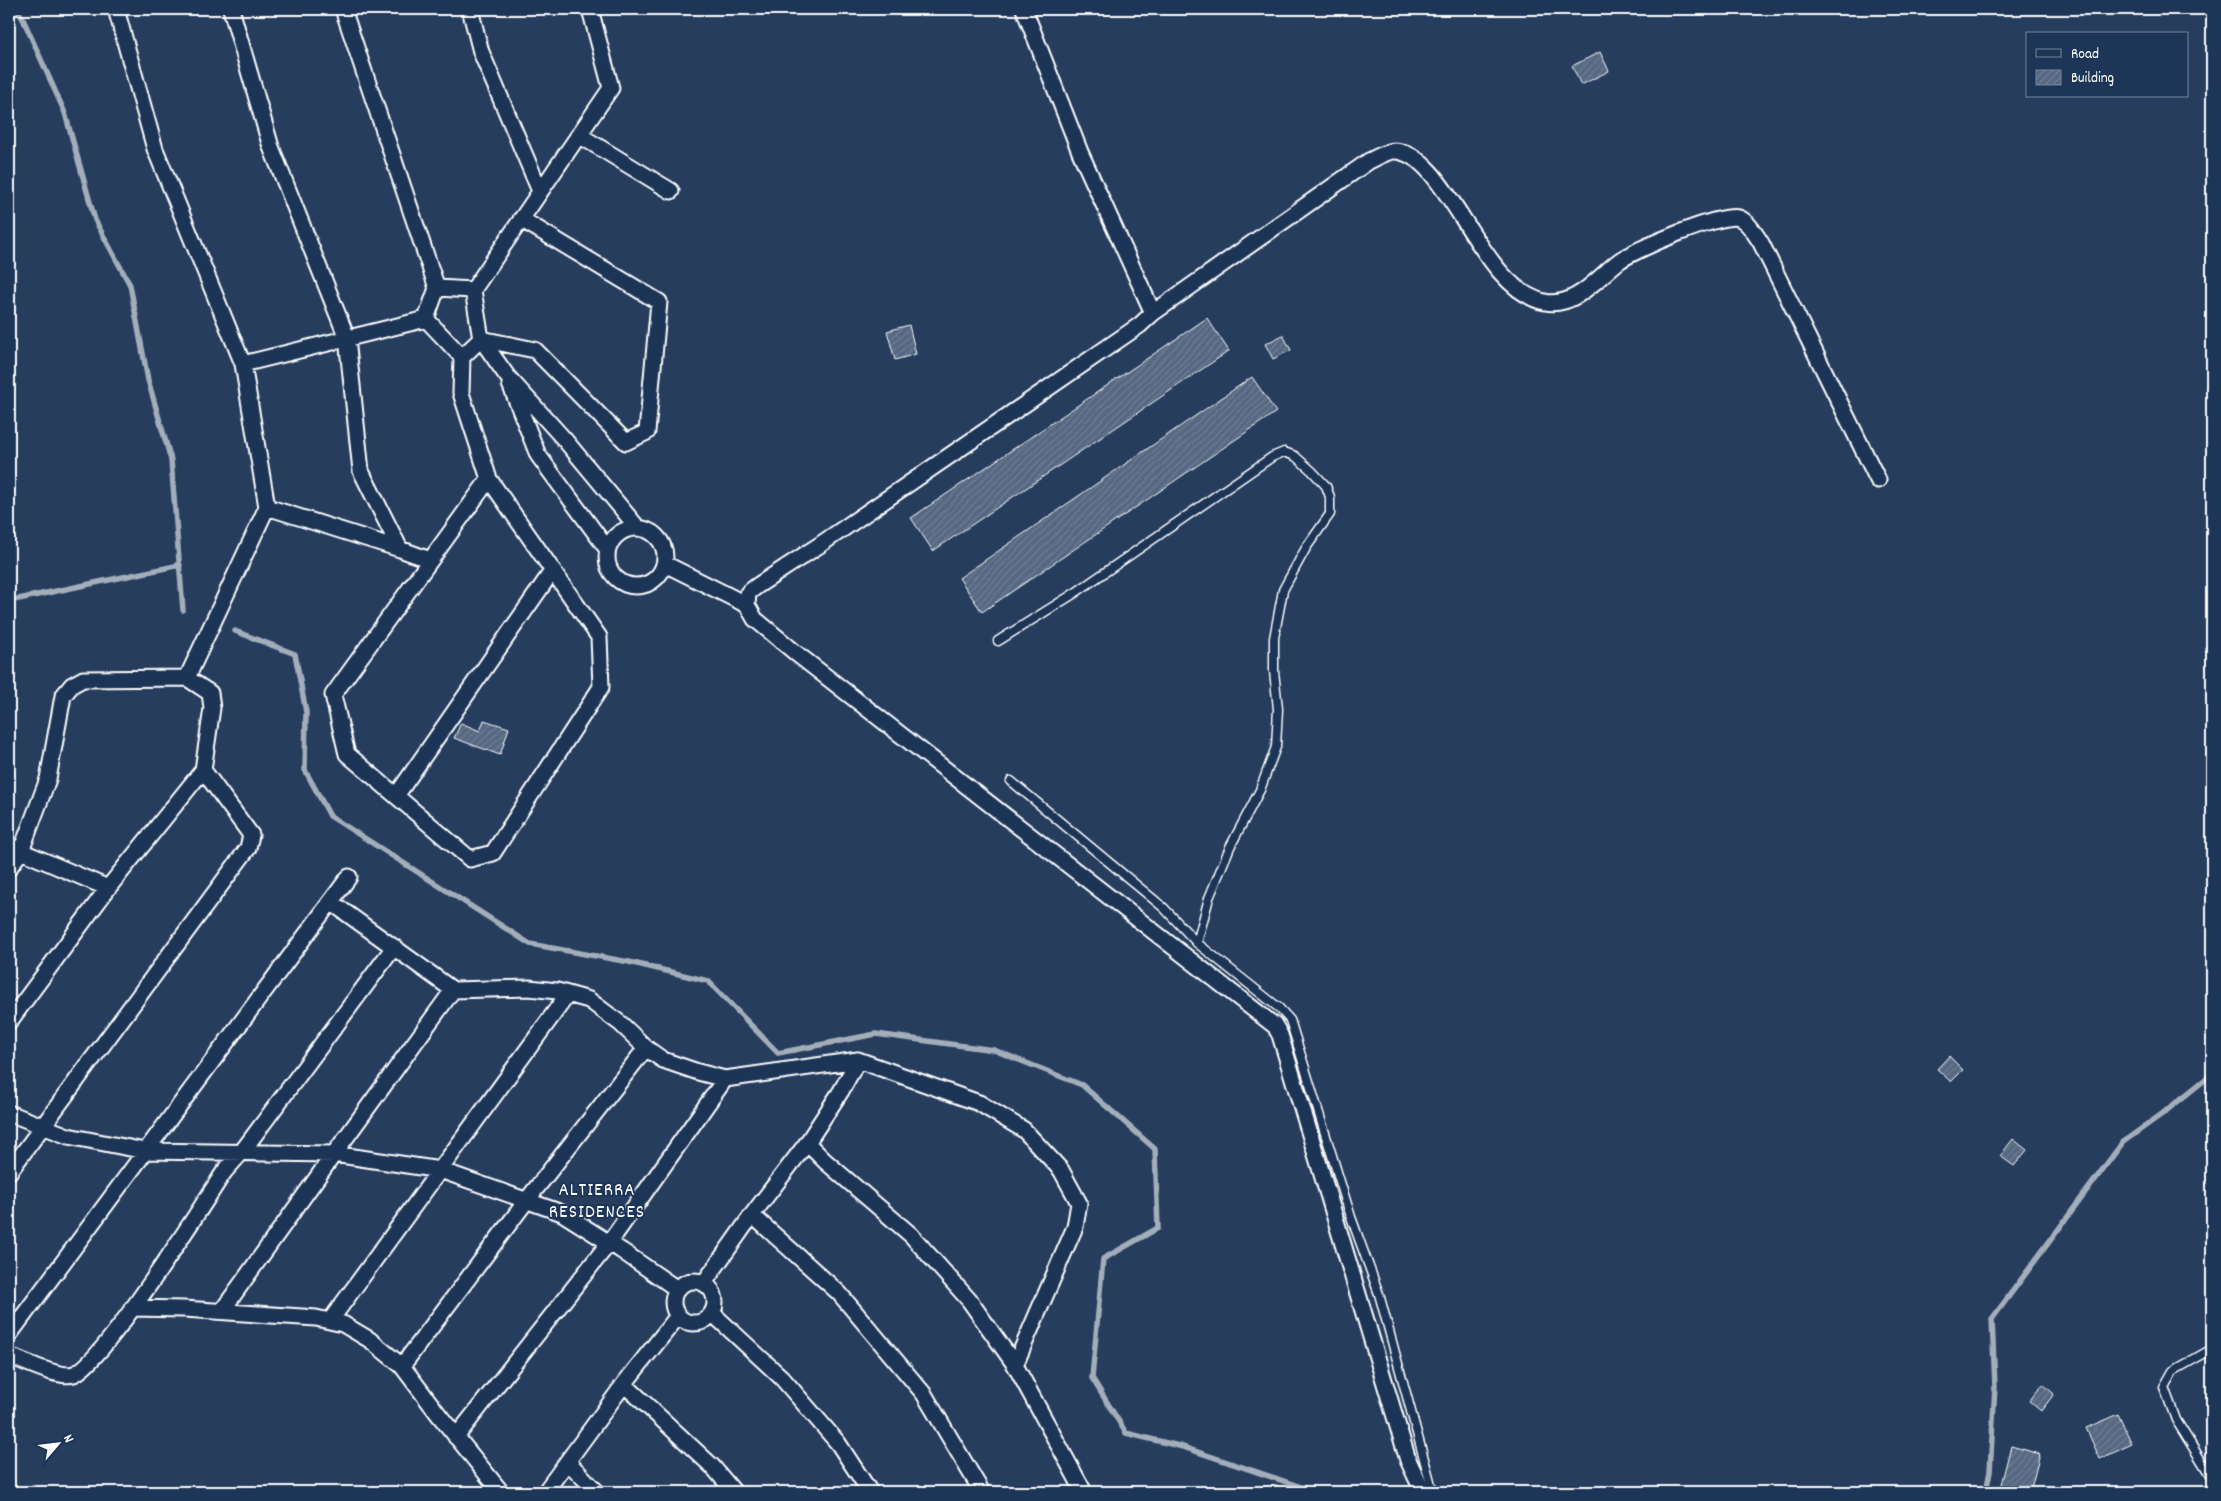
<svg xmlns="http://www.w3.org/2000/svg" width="2221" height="1501" font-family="Dekko,sans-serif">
<defs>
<pattern id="building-hatch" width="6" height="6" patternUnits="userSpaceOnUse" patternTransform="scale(1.25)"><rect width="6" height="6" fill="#556781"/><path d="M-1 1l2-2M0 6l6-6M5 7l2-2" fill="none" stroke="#6e7e94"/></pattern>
</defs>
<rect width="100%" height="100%" fill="#263d5e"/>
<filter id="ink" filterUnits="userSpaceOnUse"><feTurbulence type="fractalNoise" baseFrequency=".02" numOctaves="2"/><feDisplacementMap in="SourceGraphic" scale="10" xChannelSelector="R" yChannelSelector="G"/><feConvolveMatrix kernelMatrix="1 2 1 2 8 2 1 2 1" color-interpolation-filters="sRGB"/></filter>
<g filter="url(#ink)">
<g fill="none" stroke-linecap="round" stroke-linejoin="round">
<path stroke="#a4aebb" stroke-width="5.5" d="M17 9 23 19 65 113 95 220 130 285 148 380 171 460 183 610
M9 601 180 565
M235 631 295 654 306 712 305 770 330 816 530 944 629 962 708 981 778 1053 876 1034 994 1050 1082 1085 1155 1149 1158 1228 1103 1259 1092 1378 1126 1433 1183 1447 1316 1492
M1986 1492 1990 1471 1995 1387 1992 1319 2123 1142 2162 1114 2212 1074"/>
</g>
<path fill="url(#building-hatch)" stroke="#fff" d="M1600 52 1609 71 1581 85 1572 66Z
M1207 318 1229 351 933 551 911 518Z
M909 325 916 354 895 360 887 331Z
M1283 335 1291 350 1273 359 1265 344Z
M1252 377 1276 412 982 612 959 578Z
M484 720 509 728 500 755 454 738 461 723 480 731Z
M1949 1056 1963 1070 1951 1082 1937 1069Z
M2013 1139 2027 1150 2014 1166 2000 1156Z
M2043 1384 2054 1394 2041 1411 2029 1401Z
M2118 1414 2132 1444 2100 1459 2086 1428Z
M2011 1446 2040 1454 2030 1492H1999Z"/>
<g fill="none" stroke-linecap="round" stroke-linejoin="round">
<g stroke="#fff" stroke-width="11">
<path id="service" d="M998 641 1075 593 1272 457 1284 452 1295 456 1312 471 1326 486 1330 497V514L1306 548 1283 590 1274 638V671L1278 709 1276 747 1260 790 1230 847 1209 898 1197 943
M1011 781 1164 908 1197 943 1279 1008 1290 1020 1351 1217 1379 1294 1433 1492
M2212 1349 2173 1371 2164 1387 2176 1420 2212 1478"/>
</g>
<g stroke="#fff" stroke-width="19">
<path id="minor" d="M116 9 155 149 243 364 267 507 187 678
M231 9 271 147 347 338 361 471 400 549
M343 9 437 288
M470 9 481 52 540 191
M1024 9 1080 152 1153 313 1140 325 821 544 757 586 748 593 747 605 755 619 797 654 1275 1026 1280 1035 1408 1460 1423 1492
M579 135 671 191
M437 288 473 290 481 339 462 357 426 319Z
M473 290 611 88 590 9
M1153 313 1369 161C1376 158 1387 151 1394 151 1448 152 1479 289 1545 302 1575 308 1598 277 1619 261 1634 250 1722 212 1739 218 1749 222 1755 234 1761 243L1878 480
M481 339 535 350 626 442 647 432 659 302 521 219
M481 339 507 376 564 439 637 527
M462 357 461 393 489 479 599 637 601 687 493 853 470 859 347 754 333 695 489 479
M243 364 426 319
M510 384 538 455 608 550
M267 507 400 549 430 560
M607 557a29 29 0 1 1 58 0a29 29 0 1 1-58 0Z
M665 564 747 605
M396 796 553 570
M9 846 108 888
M9 868 21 851 48 779 63 696 72 685 83 679 187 678 210 693 212 708 203 770 108 888 9 1022
M331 902 453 990 529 988 557 991 589 1000 621 1024 646 1048 663 1060 698 1072 725 1079 858 1060 979 1103 1024 1130 1061 1170 1079 1203 1075 1227 1015 1365
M9 1113 68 1136 145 1151 334 1154 440 1170 562 1213 622 1251 677 1289
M807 1143 825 1161 911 1235 969 1300 1015 1365 1084 1492
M9 1172 248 848 251 835 203 770
M752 1215 839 1293 924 1394 982 1492
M673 1302a21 21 0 1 1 42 0a21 21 0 1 1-42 0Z
M704 1283 752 1215 807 1143 841 1091 858 1060
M132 1308 184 1309 316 1318 343 1324 370 1340 402 1366 439 1415 501 1492
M222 1311 334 1154 453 990
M712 1313 782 1378 838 1443 870 1492
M330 1321 568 994
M9 1335 349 877
M9 1356C25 1361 59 1379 74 1374 102 1364 202 1206 224 1172L241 1153 394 947
M402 1366 527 1200 646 1048
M624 1384 713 1467 734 1492
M456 1437 609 1243 725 1079
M568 1462 597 1492
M545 1492 624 1384 678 1316"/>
</g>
<use href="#service" stroke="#1d3557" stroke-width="8"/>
<use href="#minor" stroke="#1d3557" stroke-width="15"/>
</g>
</g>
<g text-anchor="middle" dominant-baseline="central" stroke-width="4" stroke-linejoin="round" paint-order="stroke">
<g font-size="19" letter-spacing="1" fill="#fff" stroke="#1d3557">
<text x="597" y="1191">ALTIERRA<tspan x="597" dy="22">RESIDENCES</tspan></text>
</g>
</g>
<rect width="2221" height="1501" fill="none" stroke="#1d3557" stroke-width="30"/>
<rect x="15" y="15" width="2191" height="1471" fill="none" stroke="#fff" stroke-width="2" filter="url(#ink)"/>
<rect x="2026" y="32" width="162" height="65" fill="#1d3557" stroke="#77869a"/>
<rect x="2036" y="49" width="25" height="8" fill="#1d3557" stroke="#77869a"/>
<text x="2071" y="58" font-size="15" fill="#ffffff">Road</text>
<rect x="2036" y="70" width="25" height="15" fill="url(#building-hatch)" stroke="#77869a"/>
<text x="2071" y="82" font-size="15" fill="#ffffff">Building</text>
<g transform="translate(58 1444) rotate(62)" stroke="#1d3557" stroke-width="4" paint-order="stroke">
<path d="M0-4L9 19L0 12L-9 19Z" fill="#ffffff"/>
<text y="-8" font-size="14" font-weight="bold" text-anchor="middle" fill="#ffffff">N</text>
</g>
</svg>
